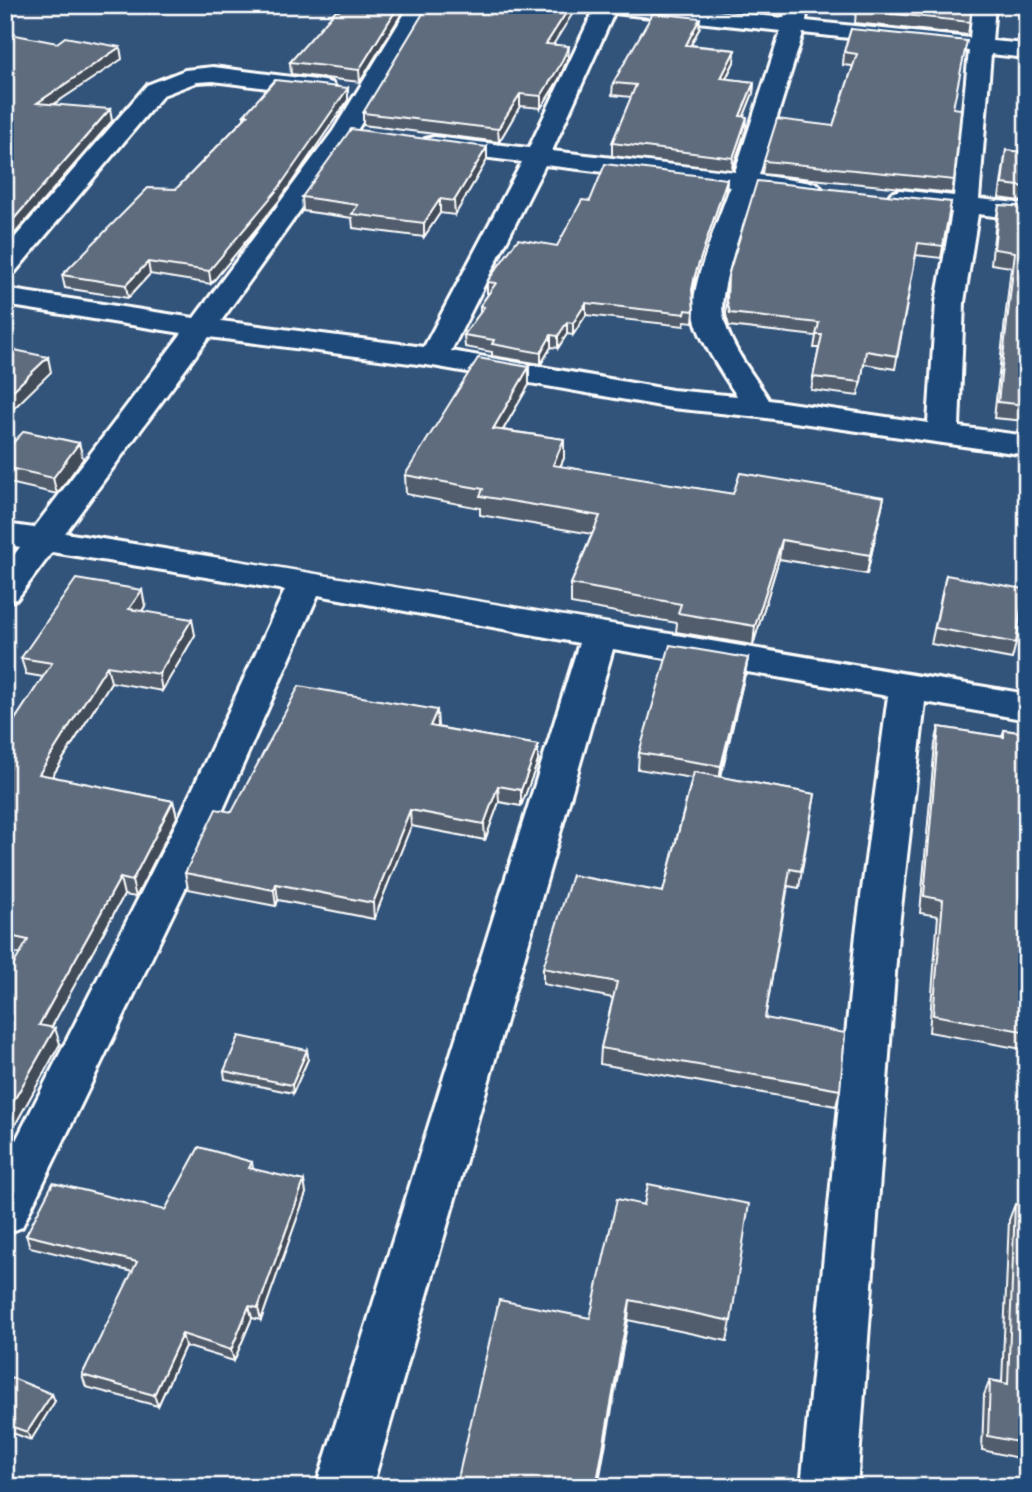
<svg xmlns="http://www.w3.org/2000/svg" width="1032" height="1492" font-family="'Balsamiq Sans',sans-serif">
<rect width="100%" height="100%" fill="#32547b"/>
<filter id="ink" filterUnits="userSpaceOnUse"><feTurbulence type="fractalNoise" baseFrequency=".0143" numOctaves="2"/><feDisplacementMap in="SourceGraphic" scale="14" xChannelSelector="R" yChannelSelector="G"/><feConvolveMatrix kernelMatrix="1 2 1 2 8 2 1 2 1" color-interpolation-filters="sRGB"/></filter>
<g filter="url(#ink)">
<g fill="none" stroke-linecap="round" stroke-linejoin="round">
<g stroke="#fff" stroke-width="6">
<path id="street" d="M410 5H432L356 132 221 321 424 347 522 162 434 151 425 149 422 144 425 139 434 137 529 148 594 10 589 5H662L784 18 786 5H808L806 21 970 38 973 5H995L992 41 1027 44V58L991 54 979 199 1027 204V220L978 214 964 302 959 427 1027 436V455L759 417 672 408 433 366 209 337 65 533C386 584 706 641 1027 694V720L925 702 898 934 857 1487H801L856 934 888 696 613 649 372 1487H316L579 643 318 595 221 814 22 1227 5 1234V1162L181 814 285 590 52 552 17 599 5 602V567L20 547 5 544V524L34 528 182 333 5 305V289L194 318 333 131ZM614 13 781 31 735 172 552 151ZM803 33 969 51 954 196 900 190 891 193 887 198 891 203 952 212 936 302 928 423 769 400C753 374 729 346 723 315 717 290 746 218 754 190L809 197 818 194 822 189 818 184 759 175ZM545 165 730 187C720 217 690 285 694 314 697 337 724 376 737 396L672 390 451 351Z
M213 67 324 81 332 83 336 88 332 93 324 95 213 81 197 82 163 95 15 272 5 274V249L147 85 185 70Z"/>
</g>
<use href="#street" fill="#1f4a7a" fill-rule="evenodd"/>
</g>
<path fill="#515d6c" stroke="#fff" stroke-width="2" d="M407 5 360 82 291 74 290 62 339 11Z
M810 5H972L968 35 855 23 856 11 810 7Z
M699 29 691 45 735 50 734 62 726 79 754 82 753 93 744 116 746 129 732 170 612 156V143L632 97 612 95 613 83Z
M851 29 954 108V180L952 193 762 174 764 161 833 126 853 66 843 65 844 52Z
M553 45 568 58 559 79 541 108 520 106 499 142 363 125V113Z
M348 88V100L279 201 211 284 150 274 128 298 65 288 62 275 176 189 244 119V115Z
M1006 150 1027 153V202L999 198Z
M487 160 455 215 440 213 424 237 353 228 352 218 303 211 302 197Z
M727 179 726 190 694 286 693 294 694 311 693 322 685 321 684 326 586 315 573 335 567 334 558 348 551 347 541 364 492 356V352L465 347 464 335 480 314V306L489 293H487V282L557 246Z
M951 202 941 258 916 255 895 369 864 364 858 396 811 390 819 348H814L816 336 729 326 726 315 728 276Z
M999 205 1027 207V421L994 418 1011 267 991 264 996 220Z
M529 385 503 430 564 439V458L560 467 733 494 884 497 867 574 779 559 753 645 676 632 677 623 571 604V584L592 534 480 515V508L406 494 405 475Z
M79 443 83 459 57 494 5 482V451Z
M946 575 1016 643 1012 659 931 644Z
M145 606 142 611 195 635 162 691 111 682 52 777 173 801 177 817 136 897 124 895 51 1028 60 1044 5 1143 20 954 5 951V735L43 677 26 674 21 658Z
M748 658 745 674 721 777 815 794 799 888 788 886 765 1018 840 1090 836 1106 600 1064 601 1048 613 998 543 984V968L663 892 692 778 638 769 639 753Z
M437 710V727L538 745V761L521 806 499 802 485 840 411 826 374 919 278 900 276 906 188 889 185 873Z
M939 727 1002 737 1004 730 1027 733V1050L929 1032 938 916 920 913 935 744Z
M307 1050 308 1059 293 1093 225 1079 224 1071Z
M252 1162 253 1169 306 1193 261 1320 252 1318 234 1361 185 1346 158 1406 86 1387 82 1375 133 1272 30 1247 26 1235 165 1210Z
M1015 1204 1027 1206V1460L982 1450 984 1395 990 1380 1002 1382 1009 1220Z
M644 1205 731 1321 727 1341 628 1320 590 1318Z
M5 1375 55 1401 31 1440 5 1430Z"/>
<path fill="#424c58" stroke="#fff" stroke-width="2" d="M399 5H407L360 82 359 70Z
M571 5H578L546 56V44Z
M700 18 699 29 685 56 686 45Z
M569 46 568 58 559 79 541 108V96Z
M120 47 122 59 39 114 37 103Z
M735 50 734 62 720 90 721 78Z
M754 82 753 93 739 128 740 116Z
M348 88V100L279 201 211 284 209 271Z
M520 94V106L499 142 498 129Z
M110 109 112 121 5 245V229Z
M747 117 746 129 732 170 733 158Z
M487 147V160L455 215 454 201Z
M727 179 726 190 694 286 691 302 695 275Z
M440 199V213L424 237V223Z
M148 262 150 274 128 298 126 285Z
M586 303V315L573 335V323Z
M567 322V334L558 348V336Z
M551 335V347L541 364V353Z
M48 357 51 372 5 417V398Z
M529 367V385L493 447V429Z
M564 439V458L552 484 553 465Z
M79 443 83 459 57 494 53 478Z
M884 497 880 516 867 574 870 555Z
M782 540 779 559 753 645 755 626Z
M142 590 145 606 133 625 129 609Z
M192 619 195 635 162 691 159 674Z
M748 658 745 674 719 783 721 766Z
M107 666 111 682 43 791 39 774Z
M437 710 438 726 431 742 430 726Z
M538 745V761L521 806V790Z
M498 786 499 802 485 840 484 824Z
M173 801 177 817 136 897 132 881Z
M410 810 411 826 374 919 373 903Z
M120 878 124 895 44 1041 39 1025Z
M276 884 278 900 276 906 274 890Z
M55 1028 60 1044 5 1143V1116Z
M307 1050 308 1059 293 1093 292 1085Z
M304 1181 306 1193 261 1320 258 1308Z
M630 1300 628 1320 598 1487H596Z
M249 1306 252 1318 234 1361 231 1350Z
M182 1334 185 1346 158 1406 154 1395Z
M52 1394 55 1401 31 1440 27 1432Z"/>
<path fill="#5e6c7e" stroke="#fff" stroke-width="2" d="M344 5H399L359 70 290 62 336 10 339 11Z
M428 5H571L546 44 569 46 559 67 541 96 520 94 498 129 363 113Z
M858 5H972L970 22 856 10Z
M653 13 700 18 686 45 735 50 721 78 754 82 740 116 747 117 733 158 612 143 636 85 613 83Z
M851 29 967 41 953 108 961 109 954 180 764 161 777 119 833 126 857 54 844 52Z
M5 33 57 43 65 37 120 47 37 103 110 109 5 229Z
M275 80 348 88 278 189 209 271 148 262 126 285 62 275 148 188 176 189 248 115H244Z
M351 129 487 147 454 201 440 199 424 223 352 214 358 205 302 197Z
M1006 150 1027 153V187L1002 184Z
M605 164 727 179 695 275 692 290 694 311 686 310 685 314 586 303 573 323 567 322 558 336 551 335 541 353 492 344 494 340 464 335 484 307 480 306 496 283 487 282 518 239 557 246 582 200 590 201Z
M757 181 951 202 943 246 918 243 897 356 866 351 861 382 813 377 822 335H816L819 323 730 313 727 301 728 276Z
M999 205 1027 207V405L998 402 1015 252 994 249Z
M5 348 48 357 5 398Z
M478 358 529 367 493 429 564 439 553 465 733 494 740 473 884 497 870 555 782 540 755 626 678 613 681 604 571 584 600 516 480 496 483 489 405 475Z
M24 431 79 443 53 478 5 467V451Z
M946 575 1024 589 1016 643 935 628Z
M76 579 142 590 129 609 192 619 159 674 107 666 39 774 173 801 132 881 120 878 39 1025 55 1028 5 1116V979L28 940 5 935V735L52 663 21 658Z
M670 645 748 658 721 766 639 753Z
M299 686 437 710 430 726 538 745 521 790 498 786 484 824 410 810 373 903 276 884 274 890 185 873 216 809 232 812Z
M939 727 1004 737V730L1027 733V1032L933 1015 943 900 924 896Z
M694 772 815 794 801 871 790 869 765 1018 845 1033 840 1090 601 1048 617 982 543 968 572 875 663 892Z
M239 1036 307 1050 292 1085 224 1071Z
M199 1147 252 1162 249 1168 304 1181 258 1308 249 1306 231 1350 182 1334 154 1395 82 1375 137 1262 26 1235 53 1183 165 1210Z
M648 1184 749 1204 731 1321 630 1300 596 1487H456L499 1300 590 1318 617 1199 644 1205Z
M1015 1204 1027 1206V1444L988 1436 990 1380 1008 1384Z
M5 1375 52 1394 27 1432 5 1424Z
M407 1480 440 1487H405Z"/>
</g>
<rect width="1032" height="1492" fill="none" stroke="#1f4a7a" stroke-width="28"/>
<rect x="14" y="14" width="1004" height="1464" fill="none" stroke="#fff" stroke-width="2.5" filter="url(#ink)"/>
</svg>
